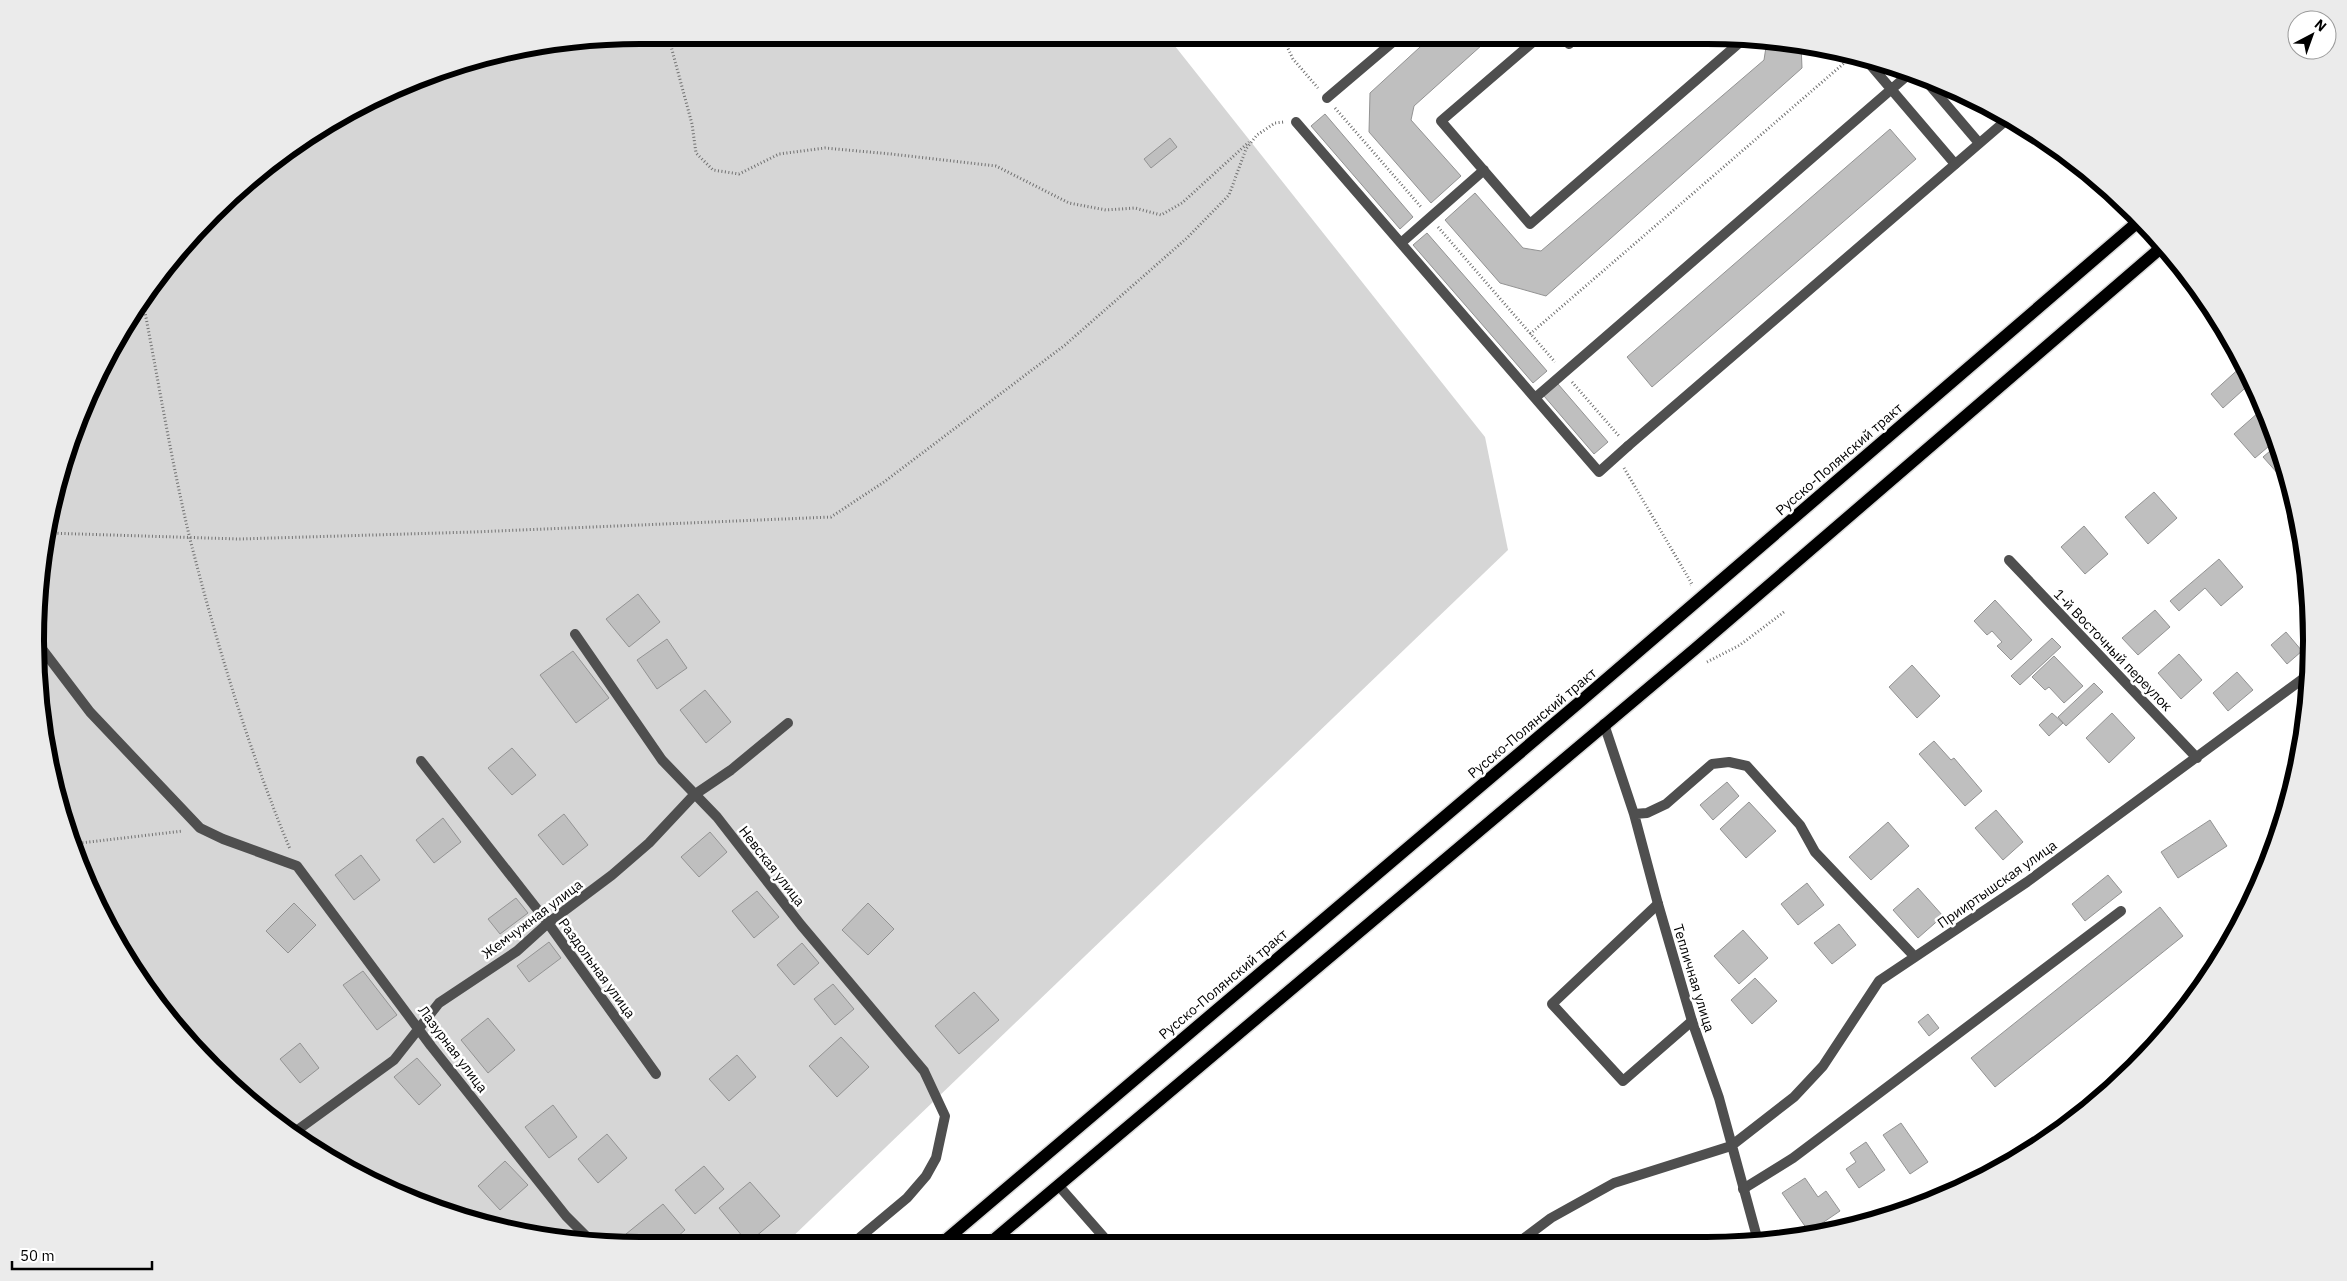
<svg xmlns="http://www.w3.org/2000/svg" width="2347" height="1281" font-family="'IBM Plex Sans',sans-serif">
<rect width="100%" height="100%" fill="#fff"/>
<path fill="#d6d6d6" d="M641 35 1167 36 1485 437 1508 550 785 1244 601 1245 484 1225 338 1165 272 1121 185 1040 137 977 81 872 56 797 36 680V601L56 484 81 409 137 304 185 241 272 160 338 116 446 67 523 47Z"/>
<path fill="#bfbfbf" stroke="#939393" d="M1432 36H1492L1414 106 1411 120 1461 176 1431 203 1369 132 1370 93Z
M1759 38 1801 45 1802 68 1546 296 1500 283 1445 220 1475 193 1523 248 1541 251 1764 60 1766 47Z
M1325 114 1413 217 1400 229 1311 126Z
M1890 129 1916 159 1652 387 1627 357Z
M1170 138 1177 147 1151 168 1144 159Z
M1427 233 1547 371 1533 383 1413 245Z
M2244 364 2253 381 2223 408 2211 394Z
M1558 384 1608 442 1594 454 1544 396Z
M2259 412 2268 422 2275 441 2255 458 2234 434Z
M2277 445 2286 469 2279 475 2263 457Z
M2154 492 2177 518 2148 544 2125 517Z
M2084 526 2108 554 2085 574 2061 547Z
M2219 559 2243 587 2221 606 2205 588 2179 611 2170 601Z
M2305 564 2307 580 2306 581 2297 570Z
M638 594 660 622 629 647 606 619Z
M1995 600 2032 640 2011 660 1997 646 2002 642 1992 631 1987 635 1974 621Z
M2155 610 2170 627 2138 655 2122 638Z
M2286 632 2302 651 2287 664 2271 645Z
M2052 638 2061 647 2020 685 2011 676Z
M667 639 687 668 657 689 637 660Z
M573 651 609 698 576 723 540 675Z
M2179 654 2202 680 2181 699 2158 673Z
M2054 656 2083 686 2064 703 2049 687 2045 690 2032 677Z
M1912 665 1940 696 1917 718 1889 687Z
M2237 672 2253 690 2228 711 2213 693Z
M2094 683 2103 692 2066 726 2058 717Z
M705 690 731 722 706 743 680 710Z
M2052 713 2063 723 2049 736 2039 725Z
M2112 713 2135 738 2109 763 2086 738Z
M1934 741 1951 760 1954 758 1982 791 1965 806 1919 754Z
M512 748 536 775 512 795 488 768Z
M1727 782 1739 796 1713 820 1700 805Z
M1749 802 1776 831 1746 858 1720 829Z
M1996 810 2023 842 2003 860 1975 828Z
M564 814 588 845 563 865 538 835Z
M443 818 461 842 434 863 416 840Z
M2210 820 2227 846 2178 878 2161 852Z
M1888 822 1909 846 1871 880 1849 857Z
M710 832 727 852 699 877 681 857Z
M361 855 380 880 354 900 335 875Z
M2108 875 2122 892 2085 921 2072 904Z
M1807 883 1824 905 1798 925 1781 904Z
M1918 888 1943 916 1918 938 1893 910Z
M757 891 779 917 754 938 732 911Z
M516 898 528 913 500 934 488 919Z
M294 903 316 925 288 953 266 931Z
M868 903 894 929 868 955 842 930Z
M2160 907 2183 936 1995 1087 1971 1058Z
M1839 924 1856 945 1832 964 1814 943Z
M1743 930 1768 958 1739 984 1714 956Z
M549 942 561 958 529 982 517 966Z
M802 943 819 963 794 985 777 965Z
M363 971 397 1015 377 1030 343 985Z
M1755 978 1777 1001 1752 1024 1731 1000Z
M833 984 854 1009 835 1025 814 999Z
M974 992 999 1020 959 1054 935 1026Z
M165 1003 177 1019 172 1023 160 1007Z
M1928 1014 1939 1028 1929 1036 1918 1022Z
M488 1018 515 1050 488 1073 461 1040Z
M841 1037 869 1067 837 1097 809 1066Z
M300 1043 319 1068 300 1083 280 1059Z
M737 1055 756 1077 729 1101 709 1079Z
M417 1058 441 1085 419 1105 394 1077Z
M553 1105 577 1137 549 1158 525 1127Z
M1901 1123 1928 1162 1910 1174 1883 1135Z
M607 1134 627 1158 598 1183 578 1159Z
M1866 1142 1885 1170 1859 1188 1846 1169 1856 1162 1850 1153Z
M505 1161 528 1185 500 1210 478 1186Z
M704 1166 724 1189 695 1214 675 1190Z
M1805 1178 1818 1197 1826 1191 1840 1211 1809 1232 1782 1193Z
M750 1182 780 1216 748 1243 719 1208Z
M663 1204 685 1230 668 1245H635L626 1234Z
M559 1233 564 1239 554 1237Z"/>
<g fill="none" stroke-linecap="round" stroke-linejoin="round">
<g stroke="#dbdbdb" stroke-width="15">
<path id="primary" d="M990 1243 1695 649 2163 246
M941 1244 1582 700 2139 221"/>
</g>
<path stroke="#717171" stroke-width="3" stroke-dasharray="1 2.5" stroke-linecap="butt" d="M668 35 692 124 696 153 713 170 739 174 779 154 825 148 891 154 996 166 1069 203 1106 210 1135 208 1161 215 1182 203 1249 142
M1282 36 1293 59 1318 88
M1335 108 1421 207
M1438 227 1555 362
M142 297C158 378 171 460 190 539 217 645 248 748 290 849
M1530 334 1850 58
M1572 382 1619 436
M1624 468 1692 584 1690 585
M47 533 239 539 473 532 831 517 884 482 1065 345 1187 238 1229 195 1246 149 1257 135 1275 123 1284 122
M1707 662 1740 645 1784 612
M72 844 183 831"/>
<path stroke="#4f4f4f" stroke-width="10" d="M1540 36 1441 121 1530 224 1738 44 1732 36
M1563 36 1569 44 1578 36
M1862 55 1955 164
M1327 98 1400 36
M1296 122 1599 472 1628 446
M1401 243 1484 170
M1535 398 1909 74
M1658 904 1552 1004 1623 1081 1692 1021
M1058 1185 1109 1243
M1743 1189 1793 1158 2121 911"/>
<path stroke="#4f4f4f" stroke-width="10" d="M1927 82 1979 143
M1628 446 2010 117
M2009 560 2197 758
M575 634 662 760 717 817 801 925 924 1071 945 1116 936 1158 926 1176 907 1198 852 1244
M36 641 90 712 200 828 223 839 297 866 431 1046 566 1216 593 1243
M1604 724 1634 814 1658 904 1692 1021 1719 1098 1758 1241
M421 761 548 923 656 1074
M1634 814 1647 813 1666 804 1712 764 1729 762 1747 766 1800 825 1815 852 1915 957
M292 1134 394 1060 439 1003 517 951 548 923 612 875 649 843 694 795 731 770 788 723
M1519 1242 1551 1218 1614 1183 1731 1146 1794 1097 1823 1066 1879 981 2027 882 2308 675"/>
<use href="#primary" stroke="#000" stroke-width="12"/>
</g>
<g text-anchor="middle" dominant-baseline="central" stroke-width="5" stroke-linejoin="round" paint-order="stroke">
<g font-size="14" fill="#000" stroke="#fff">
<text transform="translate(1839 459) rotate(-41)">Русско-Полянский тракт</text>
<text transform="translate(2113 650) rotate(46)">1-й Восточный переулок</text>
<text transform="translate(1532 723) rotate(-40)">Русско-Полянский тракт</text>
<text transform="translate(772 866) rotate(52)">Невская улица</text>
<text transform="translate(1997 884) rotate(-35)">Прииртышская улица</text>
<text transform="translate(532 919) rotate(-37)">Жемчужная улица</text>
<text transform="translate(597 968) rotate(54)">Раздольная улица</text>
<text transform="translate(1694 978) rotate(73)">Тепличная улица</text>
<text transform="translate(1223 984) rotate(-40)">Русско-Полянский тракт</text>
<text transform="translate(453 1049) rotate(53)">Лазурная улица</text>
</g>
</g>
<path d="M0 0H2347V1281H0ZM640 44H1707A596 596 0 0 1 2303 640V641A596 596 0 0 1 1707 1237H640A596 596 0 0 1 44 641V640A596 596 0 0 1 640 44Z" fill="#ebebeb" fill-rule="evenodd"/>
<path fill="none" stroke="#000" stroke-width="6" d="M640 44H1707A596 596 0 0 1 2303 640V641A596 596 0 0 1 1707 1237H640A596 596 0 0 1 44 641V640A596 596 0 0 1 640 44Z"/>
<g transform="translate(2312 35) rotate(41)"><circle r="24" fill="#ffffff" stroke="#999999"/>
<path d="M0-4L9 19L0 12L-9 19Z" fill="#000000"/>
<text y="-8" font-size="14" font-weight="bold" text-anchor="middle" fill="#000000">N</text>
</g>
<path d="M12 1261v8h140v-8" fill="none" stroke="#000000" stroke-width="2.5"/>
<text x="20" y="1261" font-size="15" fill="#000000" stroke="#ffffff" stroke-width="4" paint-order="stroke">50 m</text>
</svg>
